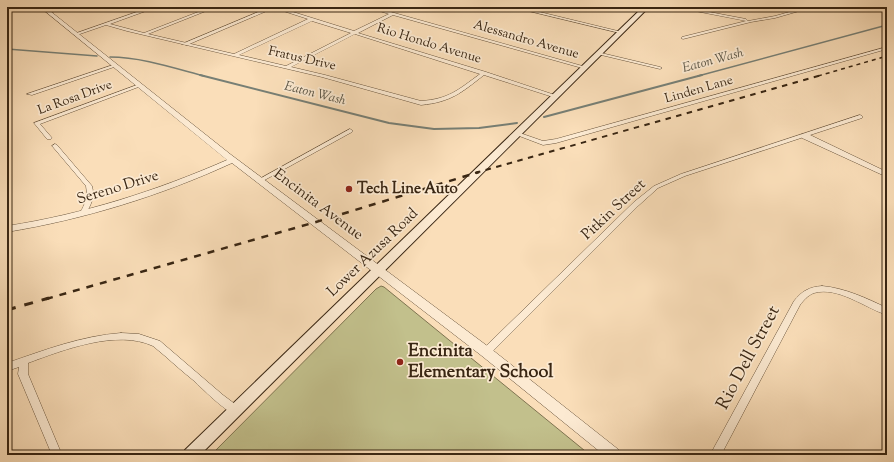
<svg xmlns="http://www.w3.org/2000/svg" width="894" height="462" font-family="'Sorts Mill Goudy',serif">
<rect width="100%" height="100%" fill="#fadeb9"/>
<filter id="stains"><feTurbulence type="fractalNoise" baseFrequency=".005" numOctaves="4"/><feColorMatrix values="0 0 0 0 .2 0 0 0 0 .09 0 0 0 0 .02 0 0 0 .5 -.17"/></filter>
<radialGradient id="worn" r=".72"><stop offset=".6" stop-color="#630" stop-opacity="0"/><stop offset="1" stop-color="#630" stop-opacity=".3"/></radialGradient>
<path fill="#c2c08c" stroke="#7e7350" d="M381 286 384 287 590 455H211L376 289Z"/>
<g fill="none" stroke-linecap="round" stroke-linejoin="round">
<path stroke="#777f75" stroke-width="1.5" d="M7 49 97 56
M110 57C141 57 174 68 204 76
M698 76 887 25"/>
<path stroke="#777f75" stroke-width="2" d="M200 75 389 123 434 129 479 128 517 123
M544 117 702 75"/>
<g stroke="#69543c" stroke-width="1">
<path id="minor" d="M61 7H67L50 13 47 12Z
M151 7H157L110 24 144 33 211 7H216L148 34 234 54 308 19 271 7H277L354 31 389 14 367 7H373L586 67 582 68 393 15 358 33 486 72 558 96 553 97 484 75C461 93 451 102 421 105L322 77 127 31 106 25 77 35 74 34ZM312 21 351 33 286 66 239 55ZM355 34 480 74C458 90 449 99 421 101L325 75 291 67Z
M512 7H519L622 32 620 33Z
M675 7H683L746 19 748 21 775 16 807 7H813L775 18 751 22 683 39 681 38 682 37 746 21Z
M887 47V49L556 143 543 145 514 134 517 132 543 141 556 139Z
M597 52 660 67 662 68 660 69 597 54Z
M113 65 117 66 32 95 27 94Z
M137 85 141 86 40 124 52 138 51 139H47L34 123Z
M860 115 862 116V118L685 176 658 188 638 206 489 355 486 356 483 355 482 352 483 349 634 202 654 186 681 174Z
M350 129 353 131 352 132 261 182 259 183 256 181Z
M55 144 57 145 92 186C95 197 91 205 85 215H81L80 213C85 204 88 197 86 186L53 147 52 146Z
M822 286C845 288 866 298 887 308V315C865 308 838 286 814 293 808 295 803 301 800 305L721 455H710L794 301C802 291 809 287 822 286Z
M121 333 139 334 160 341 223 395 239 407 241 410 239 413 236 415C222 409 204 390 193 380 183 372 174 364 165 356 161 353 157 349 153 346 117 329 63 350 28 363V374L62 455H52L18 374 19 367 7 371V363C45 350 81 336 121 333Z"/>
</g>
<g stroke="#69543c" stroke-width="1">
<path id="tertiary" d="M40 7H45L230 154 490 348 619 450 621 455H604L482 356 232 163C160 196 85 219 7 232V226C84 214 156 191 227 160Z
M270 7H276L187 45 182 44Z
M802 134H808L887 172V177L802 138Z"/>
</g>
<g stroke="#392613" stroke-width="2">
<path id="secondary" d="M643 7H649L200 455H183L185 450Z"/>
</g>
<use href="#minor" fill="#fcead2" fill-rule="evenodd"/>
<use href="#tertiary" fill="#fcead2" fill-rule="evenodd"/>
<use href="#secondary" fill="#fcead2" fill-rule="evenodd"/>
<path stroke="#392613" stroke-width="1.5" stroke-dasharray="4 4" stroke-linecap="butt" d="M818 76 887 56"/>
<path stroke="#392613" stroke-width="2" stroke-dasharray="5.5 5.5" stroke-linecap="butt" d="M475 173 822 75"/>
<path stroke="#392613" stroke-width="2.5" stroke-dasharray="7 7" stroke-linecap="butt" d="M46 299 316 222 479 172"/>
<path stroke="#392613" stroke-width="3" stroke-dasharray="9 9" stroke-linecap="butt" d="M7 310 49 298"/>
</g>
<g fill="#8f2418" stroke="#fcead2" stroke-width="1.5">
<circle cx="349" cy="189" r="4"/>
<circle cx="400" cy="362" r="4"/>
</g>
<g text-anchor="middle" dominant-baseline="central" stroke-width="3.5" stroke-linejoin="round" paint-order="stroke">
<g font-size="13" fill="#392613" stroke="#fcead2">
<text transform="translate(526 40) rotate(16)">Alessandro Avenue</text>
<text transform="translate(429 44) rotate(17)">Rio Hondo Avenue</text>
<text transform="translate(302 59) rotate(13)">Fratus Drive</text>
<text transform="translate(699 90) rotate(-16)">Linden Lane</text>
<text transform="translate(75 98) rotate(-20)">La Rosa Drive</text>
</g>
<g font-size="13" font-style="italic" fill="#585344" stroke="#fcead2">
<text transform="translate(713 61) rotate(-15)">Eaton Wash</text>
<text transform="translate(315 94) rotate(14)">Eaton Wash</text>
</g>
<g font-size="15" fill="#392613" stroke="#fcead2">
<text transform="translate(118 188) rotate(-17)">Sereno Drive</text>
<text transform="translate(318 205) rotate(37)">Encinita Avenue</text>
<text transform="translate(614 210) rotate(-43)">Pitkin Street</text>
<text transform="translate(373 253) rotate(-44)">Lower Azusa Road</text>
</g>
<g font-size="15" font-weight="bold" fill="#392613" stroke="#fcead2" text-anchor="start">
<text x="357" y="189">Tech Line Auto</text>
</g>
<g font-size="18" font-weight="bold" fill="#392613" stroke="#fcead2" text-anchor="start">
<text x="408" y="352">Encinita<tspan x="408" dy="21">Elementary School</tspan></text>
</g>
<g font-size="18" fill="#392613" stroke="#fcead2">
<text transform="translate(749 358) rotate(-62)">Rio Dell Street</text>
</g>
</g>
<rect width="894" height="462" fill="none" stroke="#fadeb9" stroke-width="24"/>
<rect x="8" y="8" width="878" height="446" fill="none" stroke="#392613" stroke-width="2"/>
<rect x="12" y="12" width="870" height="438" fill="none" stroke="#392613"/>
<rect width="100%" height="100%" filter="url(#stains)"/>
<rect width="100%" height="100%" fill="url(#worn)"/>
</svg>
